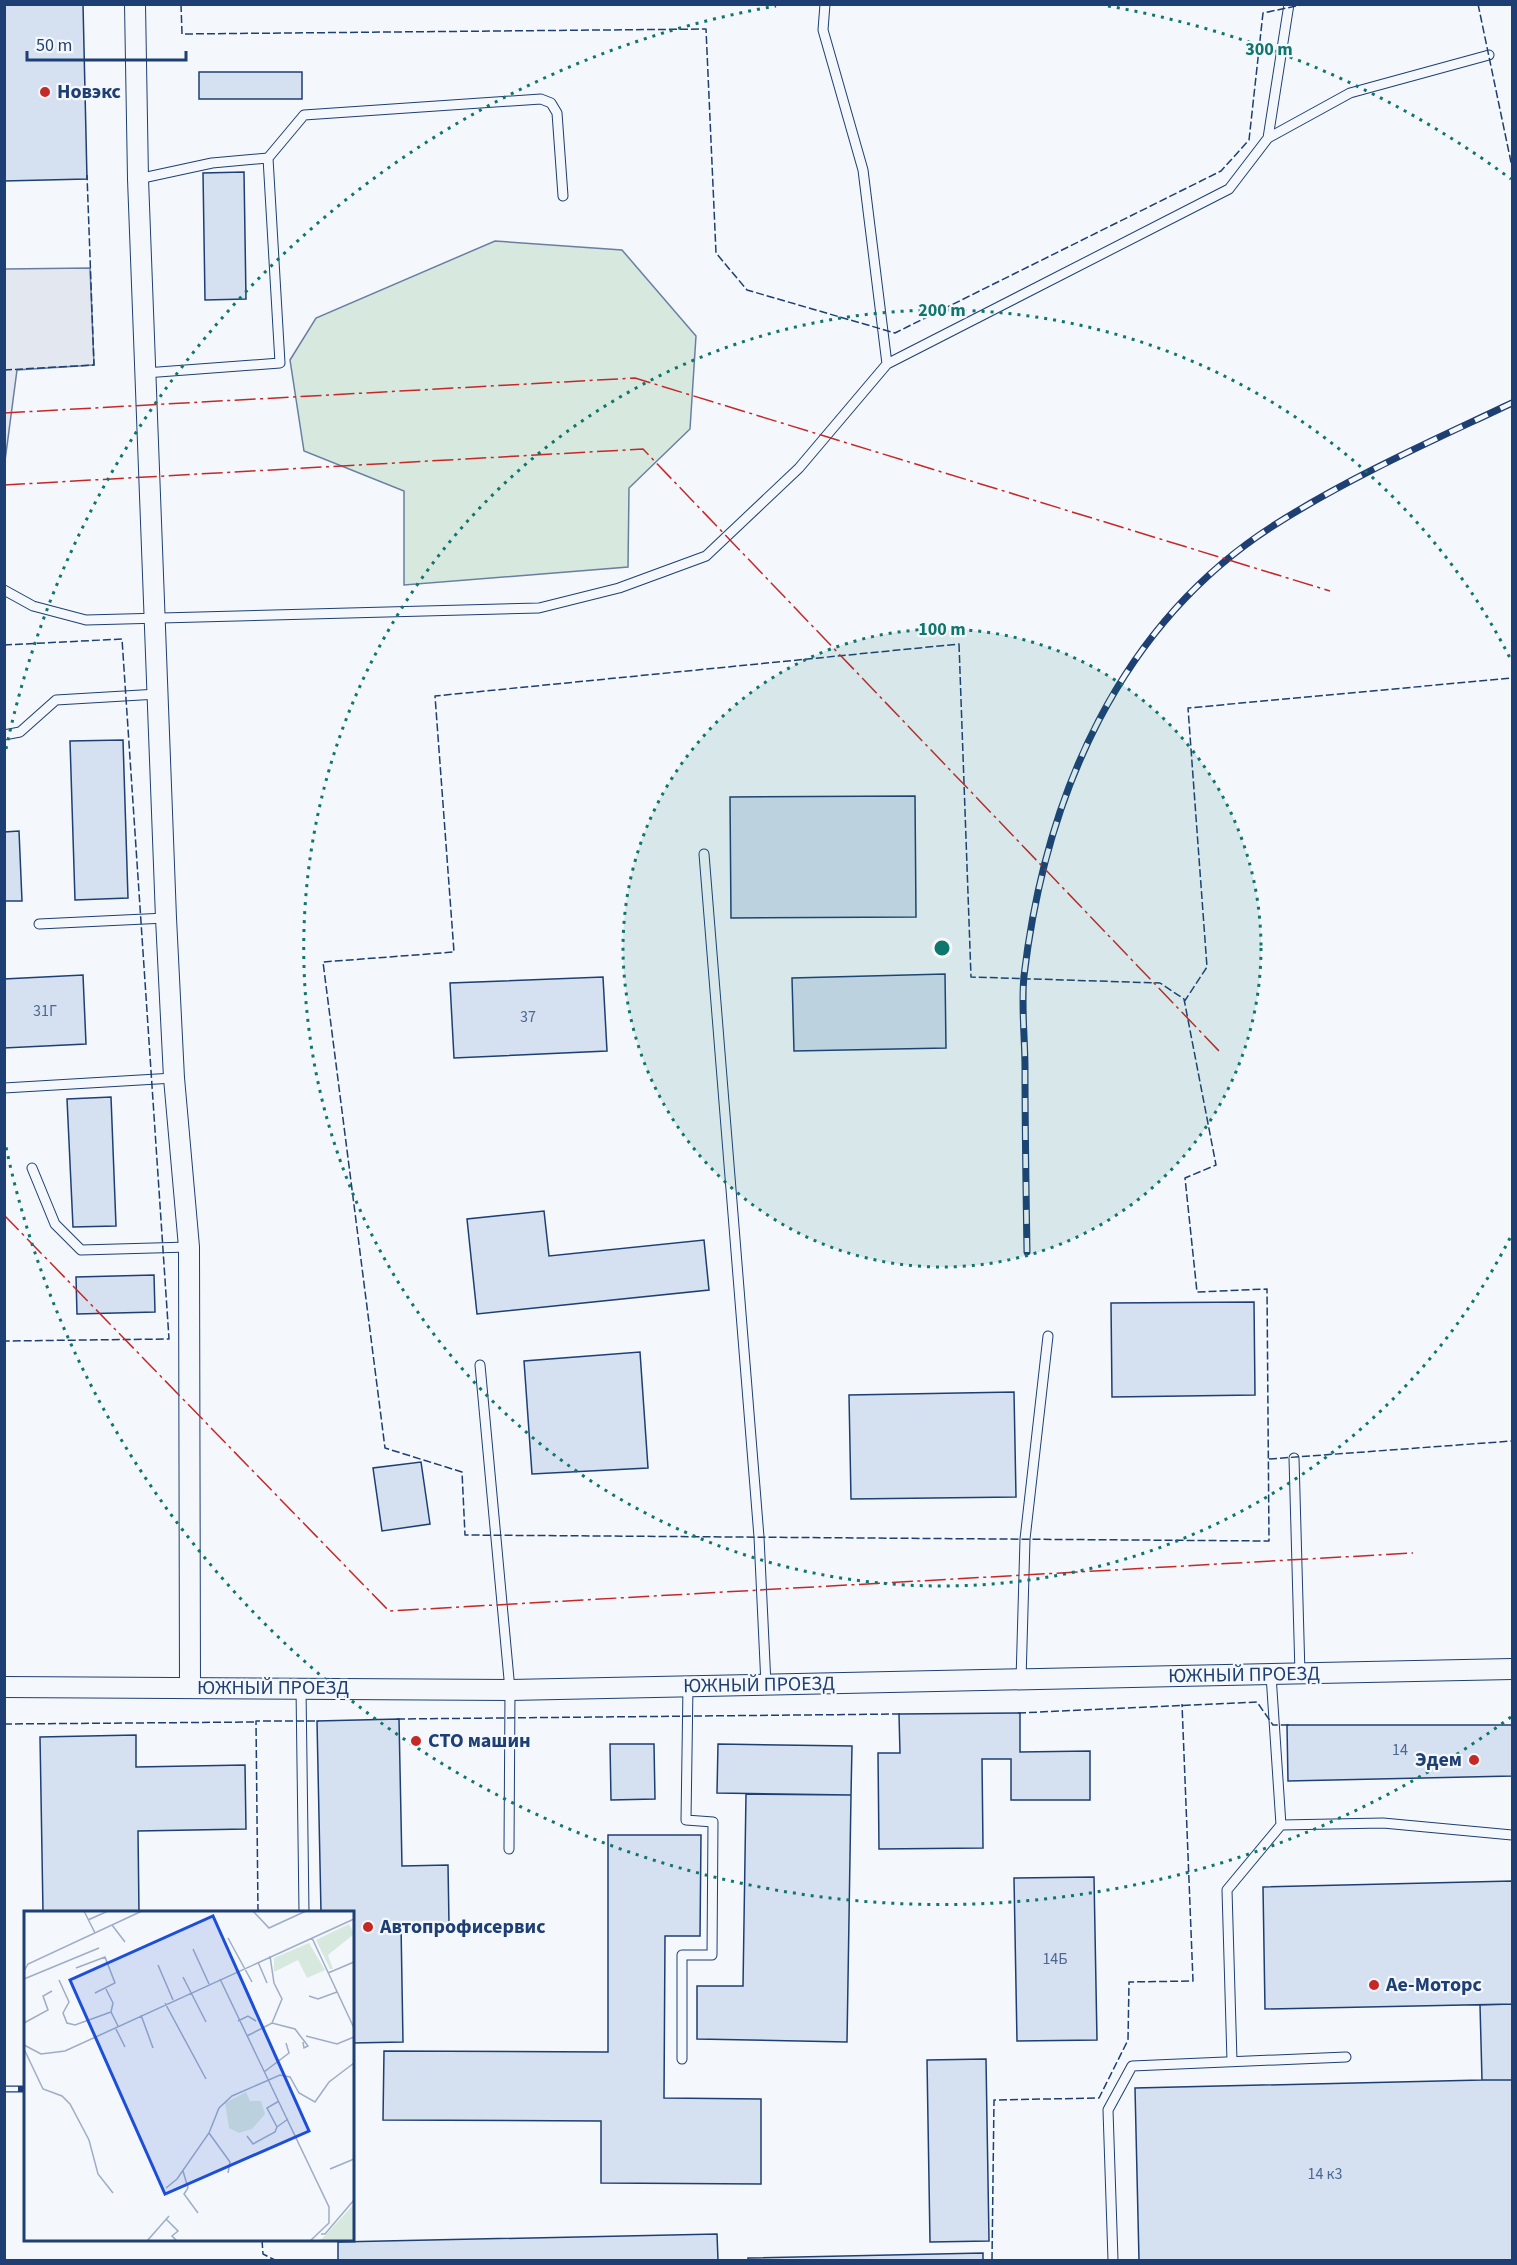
<svg xmlns="http://www.w3.org/2000/svg" width="1517" height="2265" font-family="'Source Sans 3',sans-serif">
<rect width="100%" height="100%" fill="#f4f7fb"/>
<path fill="#d7e8df" stroke="#687fa3" stroke-width="1.5" d="M495 241 622 250 696 336 690 429 629 488 628 567 404 585V491L304 451 290 360 316 318Z"/>
<path fill="#e3e8f0" stroke="#687fa3" stroke-width="1.5" d="M90 268 94 365 17 370 5 461V269Z"/>
<path fill="#d5e0f0" stroke="#1d3f73" stroke-width="1.5" d="M4 4H83L87 179 4 181Z
M199 72H302V99H199Z
M244 172 246 299 205 300 203 173Z
M123 740 128 898 75 900 70 741Z
M915 796 916 917 731 918 730 797Z
M19 831 22 901H4V832Z
M945 974 946 1048 794 1051 792 978Z
M83 975 86 1044 4 1048V979Z
M603 977 607 1051 454 1058 450 983Z
M111 1097 116 1226 73 1227 67 1099Z
M544 1211 549 1256 704 1240 709 1290 477 1314 467 1219Z
M154 1275 155 1312 77 1314 76 1277Z
M1254 1302 1255 1395 1112 1397 1111 1303Z
M640 1352 648 1468 532 1474 524 1361Z
M1014 1392 1016 1497 851 1499 849 1395Z
M421 1462 430 1524 382 1531 373 1468Z
M1020 1713V1752L1090 1751V1800H1011V1759H982L983 1848 879 1849 878 1753H900L899 1714Z
M399 1719 402 1866 448 1865 449 1924 401 1925 403 2042 352 2043V1912H321L317 1721Z
M1287 1725H1512V1776L1288 1781Z
M136 1735V1767L245 1765 246 1829 138 1831 139 1912H43L40 1737Z
M610 1744H654L655 1799 611 1800Z
M718 1744 852 1746 851 1795 717 1793Z
M746 1794 851 1795 847 2042 697 2039V1986H743Z
M608 1835H701L700 1936H665L664 2098 761 2099V2184L601 2183V2121L383 2120 384 2051 608 2052Z
M1094 1877 1097 2040 1017 2041 1014 1878Z
M1512 1881V2004L1265 2009 1263 1887Z
M1512 2004V2080H1482L1480 2005Z
M986 2059 989 2241 930 2242 927 2060Z
M1482 2080H1512V2260H1139L1135 2088Z
M717 2234 718 2260H338V2242Z
M983 2253V2260H748V2258Z"/>
<g fill="none" stroke-linecap="round" stroke-linejoin="round">
<g stroke="#1d3f73" stroke-width="11">
<path id="lane" d="M825 4 823 30 863 170 887 364
M1268 138 1289 4
M268 158 304 115 541 99 551 103 557 113 563 196
M138 179 212 163 268 158 280 363 145 373
M4 590 33 606 86 620 539 608 619 588 706 556 799 468 887 364 1229 189 1268 138 1350 93 1489 55
M4 735 20 732 56 700 158 694
M704 854 759 1537 766 1685
M39 924 166 918
M4 1088 174 1078
M32 1168 55 1224 81 1250 189 1247
M480 1365 510 1690 509 1849
M1294 1458 1300 1674
M1271 1675 1281 1825 1383 1823 1512 1835
M1021 1680 1025 1539 1048 1336
M301 1688 304 1912
M682 2059V1955H712L713 1822 686 1820 688 1686
M1232 2061 1227 1890 1281 1825
M1113 2260 1108 2110 1132 2066 1346 2057"/>
</g>
<g stroke="#1d3f73" stroke-width="22">
<path id="street" d="M135 4 138 179 166 918 174 1078 189 1247 190 1687
M4 1687 510 1690 1512 1669"/>
</g>
<use href="#lane" stroke="#f4f7fb" stroke-width="9"/>
<use href="#street" stroke="#f4f7fb" stroke-width="20"/>
<g stroke="#1d3f73" stroke-width="7">
<path id="rail" d="M1027 1252C1026 1190 1025 1129 1025 1068 1025 1038 1021 1005 1024 976 1045 797 1119 623 1276 524 1352 476 1432 441 1512 403
M4 2089H26"/>
</g>
<use href="#rail" stroke="#f4f7fb" stroke-width="4.5" stroke-dasharray="14" stroke-linecap="butt"/>
<path stroke="#1d3f73" stroke-width="1.5" stroke-dasharray="8 3" stroke-linecap="butt" d="M181 4 182 34 706 29 716 253 747 290 895 333 1221 171 1249 140 1263 13 1306 4
M1478 4 1512 167
M4 370 94 365 87 175
M959 644 971 977 1160 983 1184 999 1216 1165 1185 1178 1197 1292 1267 1289 1269 1541 465 1535 462 1472 385 1448 323 962 454 952 435 696Z
M4 645 122 639 169 1339 4 1341
M1184 1002 1207 967 1188 708 1512 678
M1269 1459 1512 1441
M1018 1713 1257 1702 1273 1725H1291
M397 1719 901 1714
M4 1724 256 1722
M258 1912 256 1721H319
M262 2240 263 2254 275 2260
M992 2260 994 2100 1099 2098 1128 2040 1129 1982 1193 1981 1182 1704"/>
<path stroke="#c62828" stroke-width="1.5" stroke-dasharray="21 4.5 3 4.5" stroke-linecap="butt" d="M4 413 635 378 1330 591
M4 485 643 449 1219 1051
M4 1215 389 1611 1413 1553"/>
</g>
<circle cx="942" cy="948" r="319" fill="#0f766e" fill-opacity=".12"/>
<g fill="none" stroke="#0f766e" stroke-width="3" stroke-dasharray="3 6">
<circle cx="942" cy="948" r="319"/>
<path d="M1510 1238A638 638 0 1 1 1510 658"/>
<path d="M1511 1717A957 957 0 0 1 6 1147M6 749A957 957 0 0 1 776 6M1108 6A957 957 0 0 1 1511 179"/>
</g>
<g fill="#c62828" stroke="#f4f7fb" stroke-width="2">
<circle cx="45" cy="92" r="6"/>
<circle cx="416" cy="1741" r="6"/>
<circle cx="1474" cy="1760" r="6"/>
<circle cx="368" cy="1927" r="6"/>
<circle cx="1374" cy="1985" r="6"/>
</g>
<g text-anchor="middle" dominant-baseline="central" stroke-width="4.5" stroke-linejoin="round" paint-order="stroke">
<g font-size="16" fill="#4b6792">
<text x="45" y="1011">31Г</text>
<text x="528" y="1017">37</text>
<text x="1400" y="1750">14</text>
<text x="1055" y="1959">14Б</text>
<text x="1325" y="2174">14 к3</text>
</g>
<g font-size="20" font-weight="bold" fill="#1d3f73" stroke="#f4f7fb" text-anchor="start">
<text x="57" y="92">Новэкс</text>
<text x="428" y="1741">СТО машин</text>
<text x="1462" y="1760" text-anchor="end">Эдем</text>
<text x="380" y="1927">Автопрофисервис</text>
<text x="1386" y="1985">Ае-Моторс</text>
</g>
<g font-size="20" fill="#1d3f73" stroke="#f4f7fb">
<text transform="translate(1244 1675) rotate(-1)">ЮЖНЫЙ ПРОЕЗД</text>
<text transform="translate(759 1685) rotate(-1)">ЮЖНЫЙ ПРОЕЗД</text>
<text x="273" y="1688">ЮЖНЫЙ ПРОЕЗД</text>
</g>
</g>
<g transform="translate(24 1911)">
<rect width="330" height="330" fill="#f4f7fb"/>
<path d="M325 13 330 23 304 44 309 58H306L292 29ZM285 32 301 59 283 67 274 49 250 61V47ZM222 181 226 190H237L241 203 228 218 215 222 205 217 201 192ZM330 293V330H294L298 328Z" fill="#d7e8df"/>
<path fill="none" stroke="#9eadc5" stroke-width="1.5" d="M60 0 71 22M229 0 245 17 282 0M64 9 84 0M88 14 101 31M204 27 228 71M288 27 330 117M169 38 185 73M246 45 250 72 258 88 248 112M234 51 243 72M134 54 149 89M52 57 81 46 91 72 71 82M0 60 4 53 118 0M304 62 330 51M159 66 182 111M0 68 75 37M196 68 305 296V312L286 330M35 69 45 91 39 102 43 112 51 114 87 101 94 115M81 76 89 92 87 101M285 85 294 88 313 81M141 92 182 168M117 104 129 137M214 110 224 105 232 110M0 112 24 99 19 85 28 80M91 116 101 136M223 125 248 112 271 118 284 135 280 137 279 131M282 125 313 133 330 126M0 134 17 143 41 140 330 8M0 138 19 178 38 185 46 193 65 229 74 263 89 282M240 161 265 142 262 132M255 190 243 197 253 216 264 208M185 222 206 251 204 262M223 225 229 233 251 221 253 216M306 258 330 248M159 260 164 277 160 283 174 302M142 277 153 268 185 222 195 197 208 185 256 164 266 166 275 182 291 191 305 171 330 152M142 308 154 320 148 325 153 330M297 323H301L330 289M123 330 145 305"/>
<path fill="#1d4ed8" fill-opacity="0.15" stroke="#1d4ed8" stroke-width="3" d="M189 5 285 220 141 283 46 69Z"/>
<rect width="330" height="330" fill="none" stroke="#1d3f73" stroke-width="3"/>
</g>
<circle cx="942" cy="948" r="9" fill="#0f766e" stroke="#f4f7fb" stroke-width="3"/>
<g font-size="18" text-anchor="middle" font-weight="bold" fill="#0f766e" stroke="#f4f7fb" stroke-width="4.5" stroke-linejoin="round" paint-order="stroke">
<text x="1269" y="55">300 m</text>
<text x="942" y="316">200 m</text>
<text x="942" y="635">100 m</text>
</g>
<rect width="1517" height="2265" fill="none" stroke="#1d3f73" stroke-width="12"/>
<path d="M27 51v9h159v-9" fill="none" stroke="#1d3f73" stroke-width="3"/>
<text x="36" y="51" font-size="18" fill="#1d3f73" stroke="#f4f7fb" stroke-width="4.5" paint-order="stroke">50 m</text>
</svg>
